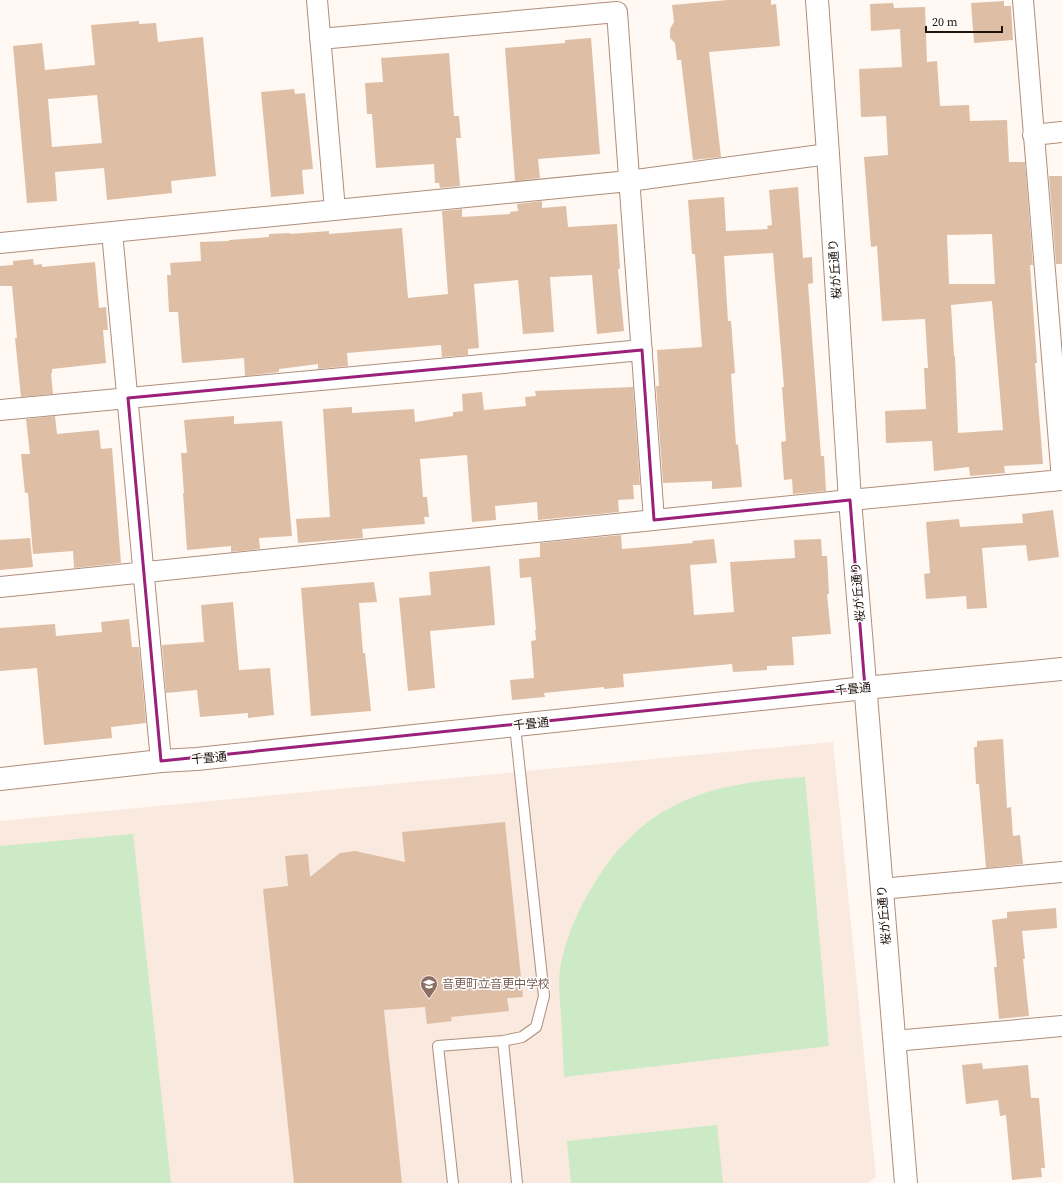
<svg xmlns="http://www.w3.org/2000/svg" width="1062" height="1183" font-family="'Source Serif 4','Noto Sans JP',serif">
<rect width="100%" height="100%" fill="#fff8f3"/>
<path fill="#fae9de" d="M833 742 876 1177 868 1183H0V821Z"/>
<path fill="#cbeac5" d="M805 777 829 1046 564 1077C563 1055 562 1034 561 1013 560 1003 559 993 559 983 560 952 575 915 591 889 600 874 610 858 623 845 672 791 736 782 805 777Z
M133 834 171 1183H0V846Z
M717 1125 723 1183H571L567 1141Z"/>
<path fill="#debfa6" fill-rule="evenodd" d="M728 0H771V5L776 4 780 46 709 52 721 157 693 160 681 60H677L675 43 670 38V29L674 22 672 5Z
M1004 1V6H1011L1013 40 974 43 971 3Z
M893 3 894 8 925 7 927 62 937 61 940 106 969 105 970 121 1007 120 1009 162H1025L1033 265H1030L1037 363H1035L1043 464 1004 466 1005 473 970 476 969 467 934 471 932 441 886 443 885 411 926 409 924 368H928L925 319 882 321 877 246 871 247 864 157 888 155 886 116 861 117 859 69 902 67 900 29 871 31 870 4ZM992 234 995 284H949L947 235ZM992 301 1003 430 958 433 955 356H954L951 305Z
M139 21V24L156 23 158 42 203 37 216 176 171 181 172 193 107 200 104 168 55 172 57 201 27 203 13 46 42 43 45 70 95 65 91 25ZM97 95 102 143 52 147 48 99Z
M591 38 600 154 538 159 540 178 515 181 505 48 565 43V40Z
M449 53 454 116H459L461 138H456L460 186 440 188 439 183H435L434 164 376 168 372 114H367L365 83 383 82 381 58Z
M294 89 295 94 305 93 313 169 302 170 304 194 271 197 261 92Z
M1049 176H1062V264H1056Z
M798 187 803 258 812 257 813 283 808 284 821 456H824L826 491 793 494 792 479 784 480 781 442 786 441 782 387H784L773 253 724 256 728 321H731L735 373 731 374 736 445 738 444 742 487 712 489V481L663 483 656 386H659L657 350 702 347 695 254H692L688 200 724 197 726 231 768 229 767 226 772 225 769 190Z
M542 201V208L566 206 568 227 617 224 620 269H618L624 331 597 334 592 275 550 277 554 332 523 334 518 280 474 284 479 348 468 349V355L442 357 441 345 347 353 348 366 318 369V364L279 369V372L245 376 244 358 182 363 178 312H169L167 275H171L170 263 201 261 200 242 229 241V240L269 237V234L290 233V234L329 231V234L402 228 408 298 448 294 442 211 462 209V217L510 214V212L518 211 517 204Z
M33 259 34 265 42 264V267L95 262 99 308 106 307 108 330H103L106 363 52 369V373L51 374 53 394 21 397 15 338H17L12 286H0V266L13 265V261Z
M633 387 640 485H633L634 499 618 500 619 512 538 520 537 502 495 506 496 520 472 522 467 455 420 459 423 497H427L429 517H424L425 524 362 529 363 538 298 543 296 519 330 517 323 409 352 407V413L414 409 415 422 453 416V412L463 411 462 394 482 392 484 410 526 406 525 397 536 396 535 391Z
M55 416 57 434 99 430 101 449 112 448 121 563 74 568 73 551 33 554 28 493H25L21 454H30L26 419Z
M234 416V424L282 421 292 536 259 538 260 549 231 552V546L187 550 183 493H184L181 453H187L184 420Z
M1053 510 1059 557 1028 561 1026 545 982 548 987 608 967 609 966 596 926 599 924 574 930 573 926 522 959 519 960 527 1023 523 1022 514Z
M621 535 622 549 693 543 692 541 714 539 717 563 690 565 694 615 734 612 730 562 795 558 794 540 821 539 822 556H827L829 594H827L831 634 792 637 794 665 767 666V670L733 672 732 664 623 674 624 687 604 689V687L544 693 545 697 512 700 510 680 534 678 531 641 536 640 535 630H536L531 577 520 578 519 559 540 557V543Z
M30 538 33 567 0 570V540Z
M490 566 495 625 430 631 435 688 408 691 399 598 431 595 429 572Z
M374 582 377 602 359 603 363 653H365L371 711 311 716 301 588Z
M233 602 239 670 270 668 274 715 248 718V713L200 717 197 690 166 693 162 645 204 642 201 605Z
M129 619 132 647H139L146 723 111 727 112 738 44 745 37 668 0 671V628L55 624 56 636 102 632 101 622Z
M1003 739 1007 808 1011 807 1013 836 1020 835 1023 864 986 868 979 784H976L974 747H977V741Z
M505 822 523 997 507 998 509 1011 451 1017 452 1021 427 1024 425 1007 384 1010 402 1183H294L263 889 288 886 285 856 308 854 310 877 340 853 355 851 405 862 402 832Z
M1056 908 1057 928 1022 931 1025 959H1023L1029 1016 999 1019 994 967H997L992 920 1007 918V912Z
M982 1063 983 1069 1028 1065 1031 1098H1039L1045 1168H1041L1042 1177 1012 1180 1006 1115 1000 1116 998 1100 966 1104 962 1065Z"/>
<g fill="none" stroke-linecap="round" stroke-linejoin="round">
<g stroke="#af8e7a" stroke-width="12">
<path id="service" d="M515 726 544 996 536 1027 522 1037 503 1041 517 1183
M453 1183 438 1046 503 1041"/>
</g>
<g stroke="#af8e7a" stroke-width="22">
<path id="minor" d="M317 0 335 210
M1023 0 1062 480
M320 39 617 12 654 520
M1033 135 1062 132
M112 232 161 761
M0 243 629 181 828 154
M0 410 642 350
M0 587 850 500 1062 480
M881 889 1062 872
M894 1041 1062 1026"/>
</g>
<g stroke="#af8e7a" stroke-width="24">
<path id="tertiary" d="M817 0 828 154 850 500 906 1183
M0 779 161 761 197 759 865 688 1062 669"/>
</g>
<use href="#service" stroke="#fff" stroke-width="10"/>
<use href="#minor" stroke="#fff" stroke-width="20"/>
<use href="#tertiary" stroke="#fff" stroke-width="22"/>
</g>
<path fill="none" stroke="#9a2079" stroke-width="3" stroke-linejoin="round" d="M642 350 654 520 850 500 865 688 161 761 128 398Z"/>
<defs>
<g id="school-pin" transform="scale(0.9)"><path d="M0 17L-7.5 6A9.5 9.5 0 1 1 7.5 6Z" fill="#8d6e63" stroke="#fff"/><path d="M0-5L7-2L0 1L-7-2ZM-4 1L0 2.5L4 1V4Q0 6-4 4Z" fill="#fff"/></g>
</defs>
<g fill-rule="evenodd">
<use href="#school-pin" x="429" y="984"/>
</g>
<g text-anchor="middle" dominant-baseline="central" stroke-width="3" stroke-linejoin="round" paint-order="stroke">
<g font-size="12" fill="#1e120a" stroke="#fff">
<text transform="translate(835 269) rotate(-94)">桜が丘通り</text>
<text transform="translate(858 592) rotate(-95)">桜が丘通り</text>
<text transform="translate(853 689) rotate(-6)">千畳通</text>
<text transform="translate(531 724) rotate(-6)">千畳通</text>
<text transform="translate(209 758) rotate(-5)">千畳通</text>
<text transform="translate(884 915) rotate(-95)">桜が丘通り</text>
</g>
<g font-size="12" fill="#785e54" stroke="#fff" text-anchor="start">
<text x="442" y="984">音更町立音更中学校</text>
</g>
</g>
<path d="M926 26v6h76v-6" fill="none" stroke="#1e120a" stroke-width="2"/>
<text x="932" y="26" font-size="12" fill="#1e120a" stroke="#ffffff" stroke-width="3" paint-order="stroke">20 m</text>
</svg>
